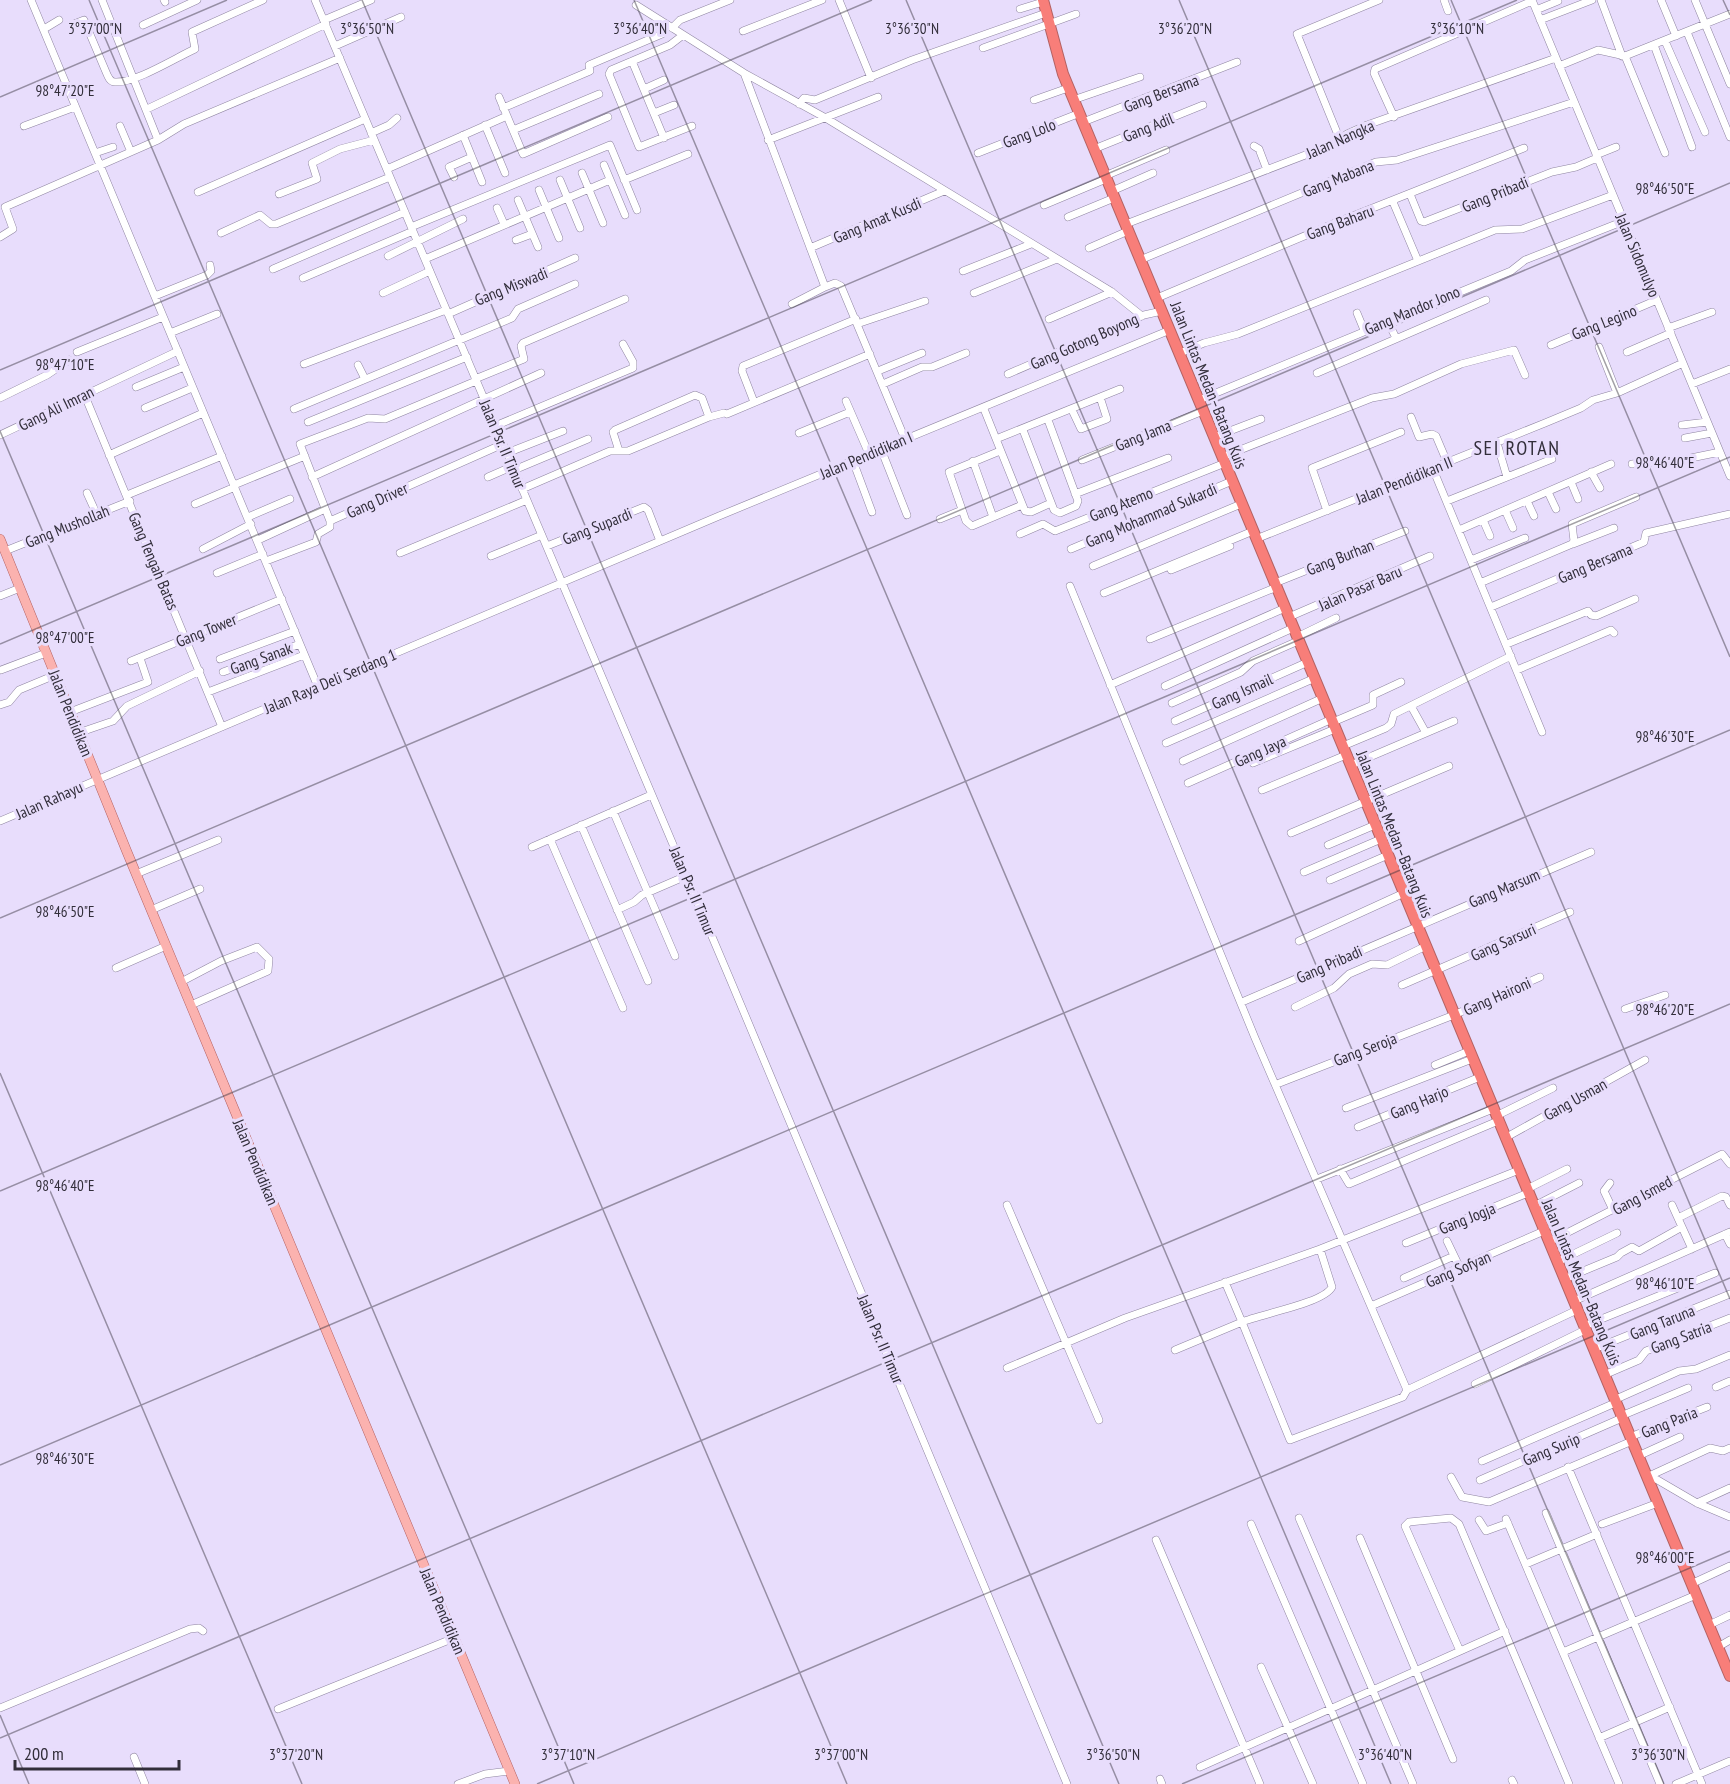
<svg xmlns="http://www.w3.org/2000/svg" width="1730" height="1784" font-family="'PT Sans Narrow',sans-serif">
<rect width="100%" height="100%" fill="#e8ddfc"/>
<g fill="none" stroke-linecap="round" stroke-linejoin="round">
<g stroke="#8f85a1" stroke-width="8">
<path id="minor" d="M31 0 318 687
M102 0 158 140
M164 0 165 2
M315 0 730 979 1067 1784
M839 0 871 78
M1444 0 1448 11
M1532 0 1730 476
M1601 0 1622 56
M1661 0 1676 36
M1695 0 1730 84
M636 5 744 73 825 287 835 283 841 286 905 439
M1020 9 1043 2
M1536 10 1558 1
M324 20 371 0
M1540 20 1592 0
M74 24 84 20 106 72C108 77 110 82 115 82 136 83 175 58 195 49L192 32 263 0
M143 25 197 0
M672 28 680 20 730 0
M44 29 59 20
M743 31 822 0
M1687 32 1730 137
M683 35 670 45 611 70 609 74 639 147 692 126
M1665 41 1705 132
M1654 45 1692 147
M335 46 401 17
M983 48 1076 14
M1625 56 1665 153
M632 61 664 138
M1559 66 1598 50 1625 56 1730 14
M744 73 824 117 1112 292 1142 316
M644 89 664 80
M499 97 523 154 608 117
M1034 100 1068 88
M1073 100 1140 77
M799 104 804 98 815 100 912 60 1046 13
M503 108 590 71 589 65 662 34
M147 109 326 24
M654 113 674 105
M1394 117 1374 73 1375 69 1532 1
M1083 122 1237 62
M485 125 505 173
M24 126 75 107
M120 126 131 152
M513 130 599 94
M371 133 389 125 397 118
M463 135 482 182
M768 140 878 97
M1340 140 1297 34 1379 0
M1254 146 1259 149 1267 170
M1094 149 1203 105
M95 153 113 147
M978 153 1080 113
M1596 155 1616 147
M604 165 625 215
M387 169 507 116
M582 173 603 223
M1105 176 1166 150
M454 177 449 167 472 157
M560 180 580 228
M624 180 688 154
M539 190 559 238
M1112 191 1153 173
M198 192 365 119
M279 194 317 179 312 163 340 149 374 140
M1410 194 1421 221 1424 222 1552 172 1576 167 1597 158
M518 200 538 247
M1393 202 1418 261
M1044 205 1106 179
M497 208 504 224
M1068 217 1114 198
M1126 224 1334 144 1347 134 1367 125 1556 58
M411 227 610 145 637 210
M221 233 260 215 271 224H276L390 177
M0 237 13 229 5 207 158 140 184 124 340 58
M516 240 532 234
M810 248 944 191
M1089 248 1128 231
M388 256 463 219
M425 259 610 180
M1140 260 1376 162 1397 160 1574 102
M273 269 405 212
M963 271 1031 244
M303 278 413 231
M383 293 430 271
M974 293 1057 259
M155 296 207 275 211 271 210 265
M1157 298 1340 221 1524 148
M792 304 825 287
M1357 313 1364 330
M448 314 575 258
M1049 319 1112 292
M1388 322 1396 338
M857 324 925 301
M1668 328 1712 312
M170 333 217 314
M1551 345 1657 300
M1599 347 1617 393
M77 352 163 317
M1627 352 1671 333
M1180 353 1204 343 1238 334 1495 230 1522 229 1613 195
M304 364 446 310
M358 365 365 379
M878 371 922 353
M1317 373 1486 300
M1008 374 1144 315 1162 311
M475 379 524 359 521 346 523 343 625 299
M883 384 922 367H932L966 353
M1692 384 1730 369
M136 387 184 367
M85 396 222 727
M0 398 47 375 69 360
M1199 400 1511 271 1525 260 1624 221
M846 401 869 454
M754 402 742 371 743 366 856 319
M145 408 192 388
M294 409 512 318 518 309 575 284
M984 409 1025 511 1031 512 1051 503
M1072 410 1081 429 1107 419 1100 397
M727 414 870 354
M1411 417 1419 437 1432 434 1436 436 1447 462
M308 422 467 357
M1682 425 1707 422
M495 426 633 368V362L623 344
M1023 430 1054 510 1060 513 1076 506 1078 501 1048 420
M799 433 850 412
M0 435 178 351
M1214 437 1261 419
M1685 438 1712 433
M996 439 1120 389
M1497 443 1507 477
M881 449 907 515
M619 451 613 432 615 430 695 395 702 398 709 417
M1000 451 949 472 966 521 972 526 1022 505
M507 453 563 431
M109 455 203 413
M1222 457 1372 398 1394 394 1461 364 1514 350 1525 375
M1082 460 1203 411
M853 461 872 512
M973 461 993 517
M1632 464 1686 459 1720 452
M1433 469 1542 732
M514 470 588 439
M1591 472 1600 488
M312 477 541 373
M488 477 513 466
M1571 482 1578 499
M234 485 305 456
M522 489 610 451H628L709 417 724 413
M1548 492 1556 509
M87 493 97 515
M1075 494 1168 458
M127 495 222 456
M1447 501 1552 459
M1527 501 1534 516
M195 504 235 487
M1505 510 1513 528
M1327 511 1312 468 1401 432
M248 517 290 499
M940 519 962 510
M1483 520 1490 536
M330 521 300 444 368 418 385 419 476 381
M330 521 503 444
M1459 530 1611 464
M1020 534 1043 524 1055 531 1225 463
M1256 539 1545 423 1581 408 1593 400 1617 393 1683 363
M258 540 325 509
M1573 544 1614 528
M547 546 644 507 648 510 660 541
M203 549 251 524
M1071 549 1232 481
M5 551 130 501
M400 553 527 500
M491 556 542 535
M1471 560 1525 538
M266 561 316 542 318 534 330 527V521
M1093 566 1241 504
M1171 570 1230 546
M217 573 263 554
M1275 583 1405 531
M1480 583 1572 544 1574 541 1572 524 1636 497
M1070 586 1255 1038 1407 1390
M1104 593 1253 531
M0 596 20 588
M1491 607 1644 542 1646 533 1730 514
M1289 617 1430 556
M1297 637 1336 618
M1150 639 1277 587
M1507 644 1588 611 1591 615 1596 616 1635 599
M220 659 295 631
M131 661 282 599
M1 670 46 653
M1517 670 1611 630 1614 633
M223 672 300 644
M1110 685 1285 608
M1165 686 1293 628
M208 692 304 655
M1172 703 1241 672 1253 661 1298 641
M0 705 9 702 19 690 55 675
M1411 706 1426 733
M70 712 148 682 140 658
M1175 721 1308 662
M1333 722 1373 705V695L1401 682
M78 733 113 721 127 706 200 671
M1166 743 1315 678
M1343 746 1386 728 1391 724 1394 714 1511 656
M1183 761 1323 698
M1253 763 1335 729
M1351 765 1454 721
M1188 783 1332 719
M1262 790 1346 755
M613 811 675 956
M0 821 719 516 1170 330
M581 825 648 981
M1291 833 1449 766
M550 839 623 1008
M1328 845 1375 825
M532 847 651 795
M1304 872 1381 839
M136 874 218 840
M1330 880 1388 855
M151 910 200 889
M617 910 634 902 642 895 686 876
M1299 941 1404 893
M116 968 166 946
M181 982 221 961 257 947 269 959 268 971 191 1005
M1402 985 1570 912
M1242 1002 1591 852
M1295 1007 1334 988 1349 974 1372 964 1387 965 1426 946
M1625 1009 1665 995
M1435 1065 1469 1051
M1277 1084 1454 1015 1540 977
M1346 1108 1472 1059
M1496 1116 1553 1088
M1358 1127 1480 1077
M1505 1138 1645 1060
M1340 1169 1349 1184 1498 1121
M1317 1179 1493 1109
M1610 1183 1604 1191 1613 1210
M1527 1189 1567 1169
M1007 1205 1099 1420
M1672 1205 1692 1249
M1534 1206 1579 1183
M1678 1218 1722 1196 1726 1197 1730 1205
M1725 1234 1730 1244
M1447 1241 1460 1268
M1549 1242 1722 1154 1730 1164
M1406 1243 1528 1193
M1557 1262 1617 1233
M1404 1278 1454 1256
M1564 1279 1617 1257 1621 1253 1632 1247 1639 1251 1682 1227
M1225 1282 1242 1322C1261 1314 1324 1303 1332 1287L1320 1249
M1574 1301 1730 1232
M1371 1306 1544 1231
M1584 1326 1715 1273
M1594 1349 1730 1294
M1175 1350 1242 1322 1290 1440 1403 1397 1407 1390 1577 1310
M1007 1368 1125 1318 1320 1249 1519 1170
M1604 1375 1639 1360 1646 1351 1730 1318
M1475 1384 1585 1330
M1716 1387 1730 1381
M1614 1400 1679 1371 1696 1369 1730 1355
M1621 1416 1688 1388
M1630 1437 1707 1407
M1638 1456 1680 1437
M1482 1461 1615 1403
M1568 1467 1702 1784
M1649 1475 1697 1503 1730 1517
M1451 1477 1462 1497 1489 1502 1632 1441
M1647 1477 1710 1448 1723 1451 1730 1448
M1480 1480 1622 1418
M1697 1503 1730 1488
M1546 1513 1660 1784
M1299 1518 1413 1784
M1506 1519 1619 1784
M1479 1520 1486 1531 1508 1523
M1251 1524 1363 1784
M1602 1524 1658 1503
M1360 1538 1453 1759
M1156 1540 1260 1784
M1526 1564 1597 1534
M1691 1584 1730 1566
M1709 1625 1730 1615
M1718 1647 1730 1640
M1460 1651 1405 1526 1409 1522 1451 1518 1459 1524 1569 1784
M1563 1652 1696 1595
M1261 1667 1313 1784
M0 1708 190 1629 199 1628 203 1631
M278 1709 454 1638
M1599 1738 1670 1707
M134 1757 145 1784
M1200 1767 1505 1631
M1160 1779 1162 1784
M1512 1780 1514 1784
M458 1784 485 1774 509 1771
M1676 1784 1730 1761"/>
</g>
<g stroke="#b36263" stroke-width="10">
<path id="major" d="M0 539 127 852 515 1784"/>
</g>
<g stroke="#b36263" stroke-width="12">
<path id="highway" d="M1043 0 1063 74 1730 1676"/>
</g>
<use href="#minor" stroke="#fff" stroke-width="7"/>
<use href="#major" stroke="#fbb2af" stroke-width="9"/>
<use href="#highway" stroke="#f87e79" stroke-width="10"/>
</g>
<path fill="none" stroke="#322e3a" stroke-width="1.5" stroke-opacity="0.45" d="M89 0 847 1784M362 0 1119 1784M634 0 1391 1784M906 0 1664 1784M1179 0 1730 1299M1451 0 1730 657M1723 0 1730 15M0 97 227 0M0 370 872 0M0 431 574 1784M0 644 1517 0M0 918 1730 183M0 1073 302 1784M0 1191 1730 457M0 1465 1730 730M0 1715 29 1784M0 1738 1730 1004M537 1784 1730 1278M1182 1784 1730 1551"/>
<g text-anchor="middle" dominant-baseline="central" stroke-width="6" stroke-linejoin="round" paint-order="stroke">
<g font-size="16" fill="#322e3a" stroke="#e8ddfc">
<text transform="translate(1161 93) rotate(-21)">Gang Bersama</text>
<text transform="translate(1148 127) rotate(-22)">Gang Adil</text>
<text transform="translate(1029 133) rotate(-21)">Gang Lolo</text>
<text transform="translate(1340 139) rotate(-24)">Jalan Nangka</text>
<text transform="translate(1338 178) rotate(-22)">Gang Mabana</text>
<text transform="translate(1495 194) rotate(-22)">Gang Pribadi</text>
<text transform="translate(877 220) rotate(-23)">Gang Amat Kusdi</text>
<text transform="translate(1340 222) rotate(-21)">Gang Baharu</text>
<text transform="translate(1638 255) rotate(67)">Jalan Sidomulyo</text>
<text transform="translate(511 286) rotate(-22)">Gang Miswadi</text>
<text transform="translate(1412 310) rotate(-23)">Gang Mandor Jono</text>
<text transform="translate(1604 322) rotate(-22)">Gang Legino</text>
<text transform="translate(1084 341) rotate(-24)">Gang Gotong Boyong</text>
<text transform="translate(1209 385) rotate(68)">Jalan Lintas Medan–Batang Kuis</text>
<text transform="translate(56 408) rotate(-26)">Gang Ali Imran</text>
<text transform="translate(1143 435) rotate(-22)">Gang Jama</text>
<text transform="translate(503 444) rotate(67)">Jalan Psr. II Timur</text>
<text transform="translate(866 455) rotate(-23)">Jalan Pendidikan I</text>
<text transform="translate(1404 480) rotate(-22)">Jalan Pendidikan II</text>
<text transform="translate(377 500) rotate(-24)">Gang Driver</text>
<text transform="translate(1121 504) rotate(-22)">Gang Atemo</text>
<text transform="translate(1151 515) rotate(-23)">Gang Mohammad Sukardi</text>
<text transform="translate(67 526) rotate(-22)">Gang Mushollah</text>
<text transform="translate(597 526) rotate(-22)">Gang Supardi</text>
<text transform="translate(1340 557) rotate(-22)">Gang Burhan</text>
<text transform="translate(154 561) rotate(67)">Gang Tengah Batas</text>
<text transform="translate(1595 563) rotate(-23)">Gang Bersama</text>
<text transform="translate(1360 588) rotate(-24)">Jalan Pasar Baru</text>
<text transform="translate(206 630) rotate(-22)">Gang Tower</text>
<text transform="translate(261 658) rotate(-20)">Gang Sanak</text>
<text transform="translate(330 681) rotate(-23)">Jalan Raya Deli Serdang 1</text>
<text transform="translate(1242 691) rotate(-24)">Gang Ismail</text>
<text transform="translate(71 713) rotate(68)">Jalan Pendidikan</text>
<text transform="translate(1260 751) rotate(-24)">Gang Jaya</text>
<text transform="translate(49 800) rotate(-24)">Jalan Rahayu</text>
<text transform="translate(1395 834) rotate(68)">Jalan Lintas Medan–Batang Kuis</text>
<text transform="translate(1504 888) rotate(-23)">Gang Marsum</text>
<text transform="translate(693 891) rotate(67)">Jalan Psr. II Timur</text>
<text transform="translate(1503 942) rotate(-24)">Gang Sarsuri</text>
<text transform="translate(1329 964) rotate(-24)">Gang Pribadi</text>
<text transform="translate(1497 996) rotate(-24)">Gang Haironi</text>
<text transform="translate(1365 1049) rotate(-21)">Gang Seroja</text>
<text transform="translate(1575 1099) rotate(-29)">Gang Usman</text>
<text transform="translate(1419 1102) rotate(-23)">Gang Harjo</text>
<text transform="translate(256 1162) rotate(67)">Jalan Pendidikan</text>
<text transform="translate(1642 1195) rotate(-28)">Gang Ismed</text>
<text transform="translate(1467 1218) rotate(-22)">Gang Jogja</text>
<text transform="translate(1458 1269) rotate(-23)">Gang Sofyan</text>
<text transform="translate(1582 1282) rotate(67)">Jalan Lintas Medan–Batang Kuis</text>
<text transform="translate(1662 1322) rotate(-22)">Gang Taruna</text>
<text transform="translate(1681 1337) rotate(-21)">Gang Satria</text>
<text transform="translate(881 1339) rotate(67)">Jalan Psr. II Timur</text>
<text transform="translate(1669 1422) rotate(-22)">Gang Paria</text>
<text transform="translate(1551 1449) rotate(-23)">Gang Surip</text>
<text transform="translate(443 1611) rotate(67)">Jalan Pendidikan</text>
</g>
<g font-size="20" letter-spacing="1.5" fill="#322e3a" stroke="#e8ddfc">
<text x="1517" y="448">SEI ROTAN</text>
</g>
</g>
<g font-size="15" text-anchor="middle" fill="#322e3a" stroke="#e8ddfc" stroke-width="6" stroke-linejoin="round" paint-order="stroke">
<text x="95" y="34">3°37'00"N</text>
<text x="367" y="34">3°36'50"N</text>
<text x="640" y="34">3°36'40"N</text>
<text x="912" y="34">3°36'30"N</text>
<text x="1185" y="34">3°36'20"N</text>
<text x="1457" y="34">3°36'10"N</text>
<text x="65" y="96">98°47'20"E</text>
<text x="1665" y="194">98°46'50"E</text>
<text x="65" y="370">98°47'10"E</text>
<text x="1665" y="468">98°46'40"E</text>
<text x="65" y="643">98°47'00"E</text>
<text x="1665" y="742">98°46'30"E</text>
<text x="65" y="917">98°46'50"E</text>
<text x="1665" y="1015">98°46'20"E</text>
<text x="65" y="1191">98°46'40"E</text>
<text x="1665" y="1289">98°46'10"E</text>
<text x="65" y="1464">98°46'30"E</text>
<text x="1665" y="1563">98°46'00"E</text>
<text x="296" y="1760">3°37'20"N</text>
<text x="568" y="1760">3°37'10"N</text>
<text x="841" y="1760">3°37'00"N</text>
<text x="1113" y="1760">3°36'50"N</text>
<text x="1385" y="1760">3°36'40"N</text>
<text x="1658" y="1760">3°36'30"N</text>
</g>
<path d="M15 1760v9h164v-9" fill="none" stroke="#322e3a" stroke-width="3"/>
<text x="24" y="1760" font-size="18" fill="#322e3a" stroke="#e8ddfc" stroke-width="4.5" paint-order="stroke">200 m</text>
</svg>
